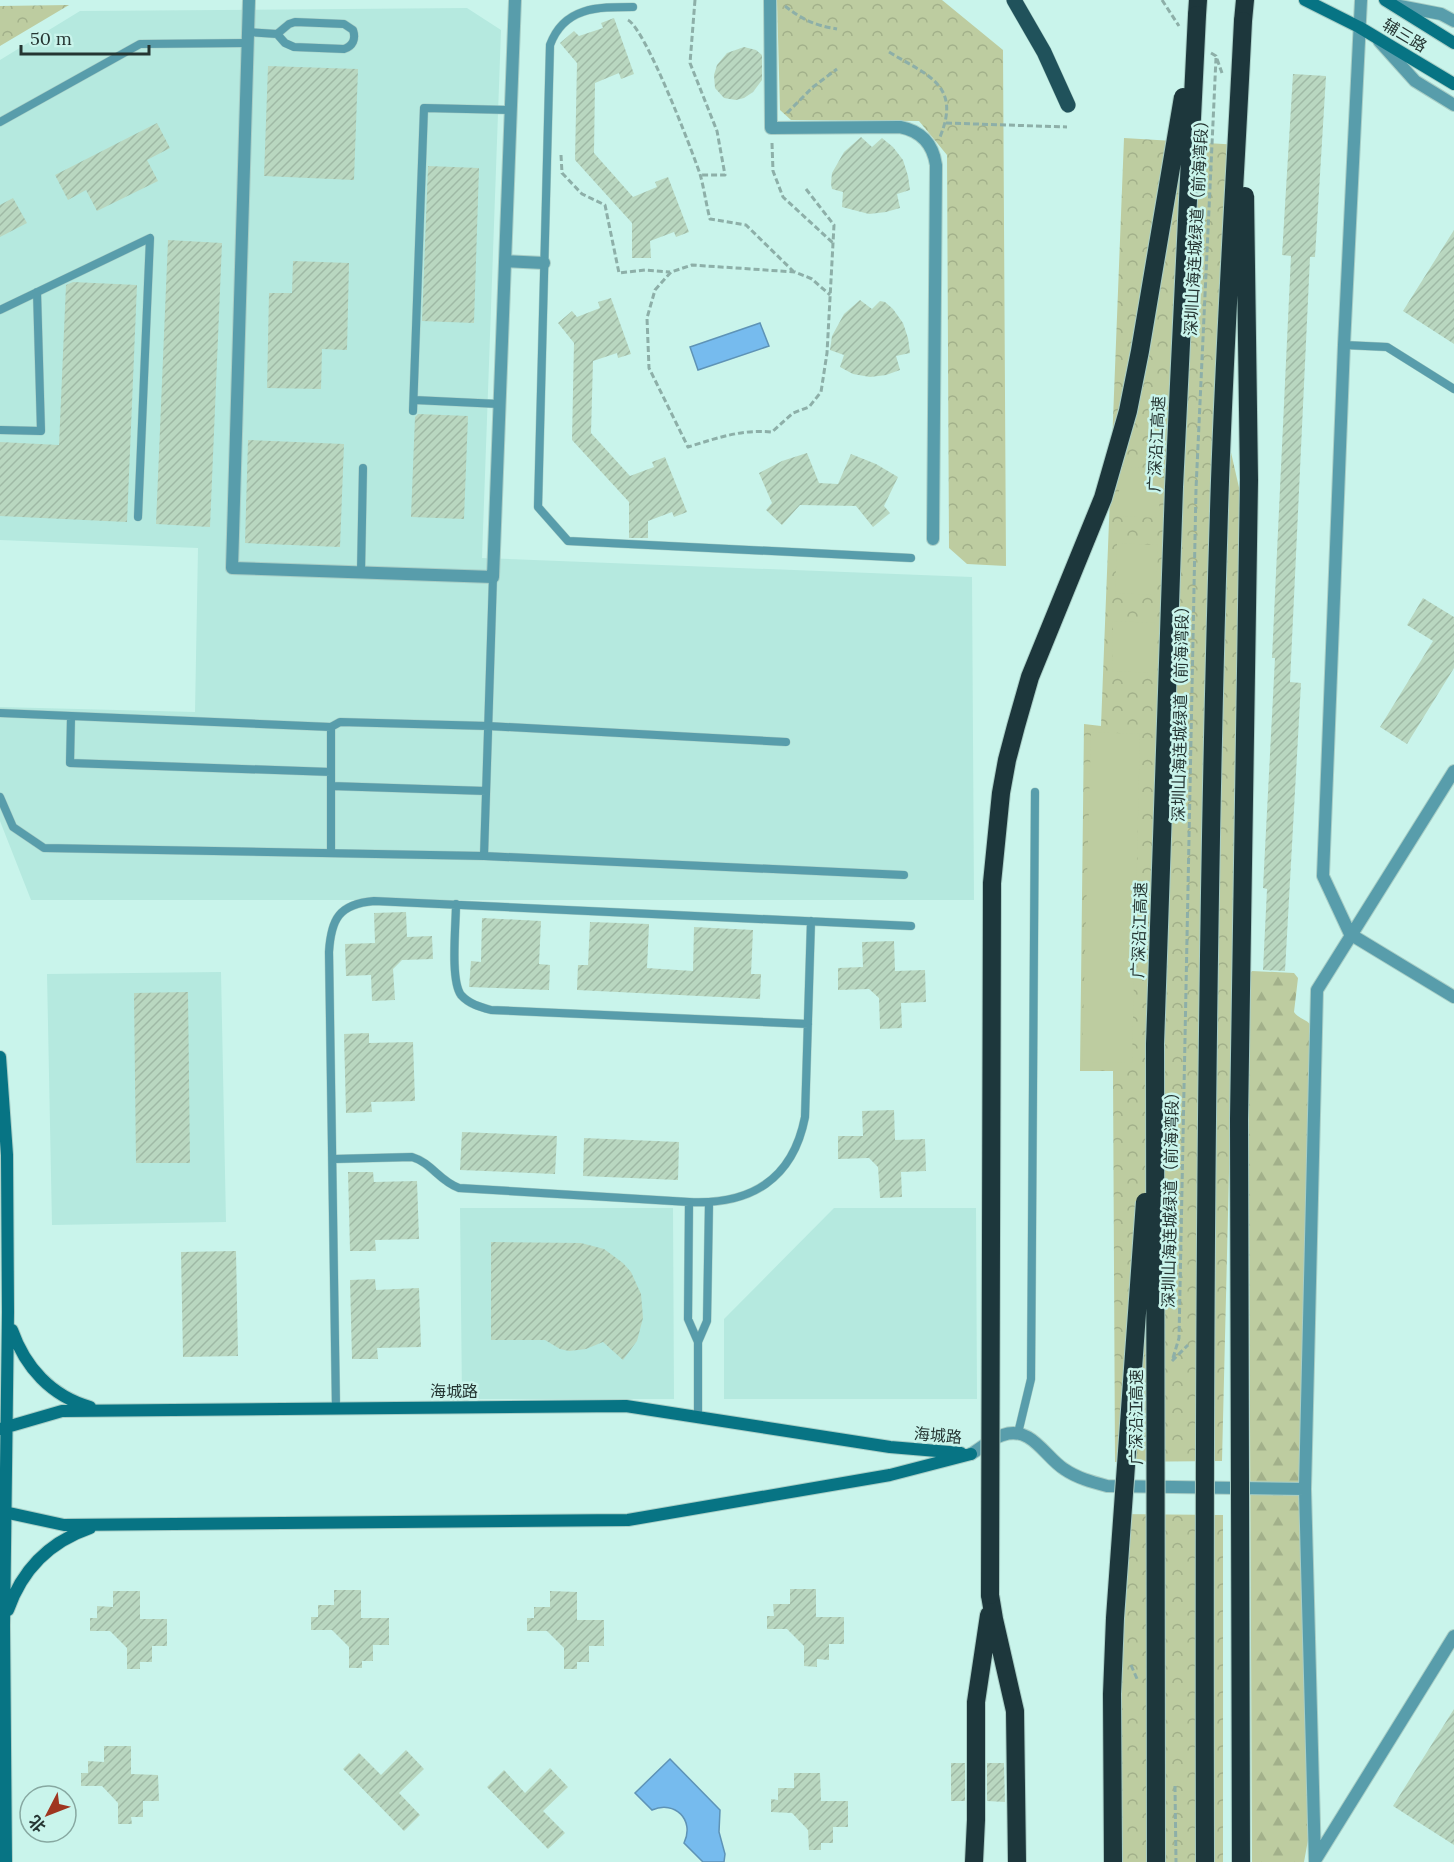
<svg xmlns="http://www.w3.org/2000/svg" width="1454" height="1862" font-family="Lora,'Noto Sans SC',serif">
<defs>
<pattern id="forest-firs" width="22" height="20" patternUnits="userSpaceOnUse" patternTransform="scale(1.5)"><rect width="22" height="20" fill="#bdcca0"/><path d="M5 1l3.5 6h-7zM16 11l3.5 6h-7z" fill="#a2b08a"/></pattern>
<pattern id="park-crowns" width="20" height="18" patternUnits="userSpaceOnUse" patternTransform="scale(1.5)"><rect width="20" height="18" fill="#bdcca0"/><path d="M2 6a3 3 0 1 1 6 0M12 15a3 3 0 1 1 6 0" fill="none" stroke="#a2b08a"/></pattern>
<pattern id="building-hatch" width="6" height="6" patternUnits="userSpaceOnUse" patternTransform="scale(1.5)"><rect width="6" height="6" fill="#b9d7c0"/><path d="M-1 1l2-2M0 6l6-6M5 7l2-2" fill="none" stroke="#9fb9a5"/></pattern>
</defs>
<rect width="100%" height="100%" fill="#c9f4eb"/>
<path fill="#b5e9df" d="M467 8 501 30 482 558 972 577 974 900H31L0 821V707L195 712 198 548 0 540V60L80 11Z
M221 972 226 1222 52 1225 47 974Z
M460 1208H673L674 1399H462Z
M834 1208H976L977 1399H724V1319Z"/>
<path fill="url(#forest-firs)" d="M1252 971 1294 973 1298 978 1294 1012C1298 1018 1305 1019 1310 1024L1299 1497 1308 1840 1304 1862H1252L1248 976Z"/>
<path fill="url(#park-crowns)" d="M777 0H942L1003 50 1006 566 967 564 949 548 947 155 919 121 791 120 780 110Z
M69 5 0 46V6Z
M1124 138 1240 145 1228 439 1245 514 1222 1461 1115 1462 1113 1071H1080L1084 724 1101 726Z
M1116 1514 1223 1515V1862H1115Z"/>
<path fill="#bdcca0" d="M1120 467 1160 468 1159 518 1118 516Z
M1117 543 1158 545 1156 595 1115 593Z
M1113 621 1155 623 1153 673 1112 671Z
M1091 732 1140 734 1132 1063 1082 1062Z"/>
<path fill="#76bbee" stroke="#5e93b6" stroke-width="1.5" d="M760 323 769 346 698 370 690 347Z
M670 1759 720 1810 719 1832 725 1854 724 1862H703L684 1843C695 1820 675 1800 652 1810L635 1793Z"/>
<path fill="url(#building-hatch)" d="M614 18 634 74 621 79 619 73 595 83 594 153 633 197 657 187 655 182 668 177 689 232 676 237 674 232 650 241 651 258H632V223L575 160 577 63 560 43 574 31 579 36 603 28 601 23Z
M744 47 756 50 762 55V80L753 92 744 98 736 100 724 98 715 88 714 75 717 65 727 53Z
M268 66 358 69 354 180 264 176Z
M1293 74 1326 76 1315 257H1310L1290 682 1301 683 1285 971 1263 970 1267 889 1263 888 1275 658H1272L1291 256 1282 255Z
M157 123 170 148 147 160 158 181 97 211 86 190 68 200 55 175Z
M861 137 872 147 882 138 893 147 903 160 908 176 910 190 897 194 900 208 886 212 869 214 842 207 843 192 832 189 831 184 832 173 844 152Z
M428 166 479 168 474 323 422 321Z
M13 198 27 223 0 237V205Z
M1454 230V344L1403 311Z
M168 240 222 243 210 527 156 524Z
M293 261 349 263 347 350 322 349 321 389 267 388 269 293H292Z
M73 282 137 285 127 522 0 516V442L59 445 66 285Z
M611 298 631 354 618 358 617 353 593 361 591 433 630 476 654 467 652 462 665 457 687 512 674 517 672 512 648 521V538H629V502L572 440 574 343 558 323 572 311 577 317 600 308 598 302Z
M860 300 872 309 880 301 885 302 893 309 903 323 908 338 910 353 896 356 900 370 886 375 870 377 853 374 840 367 844 355 830 350 832 336 844 314Z
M418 414 468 416 464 519 411 517 415 417Z
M248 440 344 444 340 547 245 543Z
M807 453 819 483 838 484 851 454 876 464 898 477 884 506 890 513 873 527 856 506 800 505 782 525 766 510 772 503 759 473 782 461Z
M1423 598 1454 617V668L1407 744 1380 727 1433 641 1407 625Z
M406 912 407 937 432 936 433 959 402 960 393 969 395 1000 372 1001 371 975 346 976 345 944 375 943 374 913Z
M482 918 541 921 539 964 550 965 549 990 469 987 471 961 481 962Z
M590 922 649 924 647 968 693 971 694 927 753 930 751 974H761L760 999 577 990 578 965H588Z
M894 941 895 971 925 970 926 1002 901 1003 902 1028 880 1029 879 998 869 989 838 990V968L863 967 862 942Z
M188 992 190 1163H136L134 993Z
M369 1033V1043L413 1042 415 1101 371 1102 372 1112 346 1113 344 1034Z
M894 1110 895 1140 925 1139 926 1171 901 1172 902 1197 880 1198 878 1167 869 1158 838 1159V1136H863L862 1111Z
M462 1132 557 1136 555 1174 460 1170Z
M584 1138 679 1142 678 1180 583 1176Z
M348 1172H373L374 1182 417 1181 419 1239 375 1240 376 1251H350Z
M491 1242 581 1243 604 1249 623 1263 631 1272 641 1294 643 1318 637 1341 623 1360 603 1342 586 1349 569 1351 560 1349 545 1340H491Z
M236 1251 238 1356 183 1357 181 1252Z
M375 1279 376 1290 419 1288 421 1347 377 1348 378 1359H352L350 1280Z
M790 1589H816V1617H844V1644H829V1660L817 1659V1667L804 1666V1646L787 1629H767V1616H774L773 1604H790Z
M334 1590H361V1618H389V1645H373V1661H362V1668H349V1647L332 1630H311V1617H318V1605H334Z
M113 1591H140V1619H167V1646H152V1662H140V1669H127V1648L110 1631H90V1618H97V1606L113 1607Z
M550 1591 577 1592V1620H604V1646H589V1662H577V1669H564V1648L547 1631H527V1618H534V1607H550Z
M1454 1709V1845L1393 1806Z
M104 1746H131V1774L158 1775 159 1801H143V1817H131L132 1824H118V1803L102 1786H81V1773H88V1761L104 1762Z
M406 1750 424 1769 399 1793 420 1815 404 1831 343 1769 359 1753 381 1775Z
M951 1763H965V1801H951Z
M987 1763H1004L1005 1802 987 1801Z
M550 1768 568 1787 543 1811 565 1833 548 1849 487 1787 504 1770 525 1793Z
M794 1773H820L821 1801H848V1827H833V1843H821V1850H809L808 1830 792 1813 771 1812V1799L778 1800V1788H794Z"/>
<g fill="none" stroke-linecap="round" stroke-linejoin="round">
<g stroke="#a8cec6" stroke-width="9">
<path id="lane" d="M633 7C597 7 564 7 550 45L538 507 568 541 911 558
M295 22 344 24 353 30C356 39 353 46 344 49L294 47 285 43 277 34 289 24Z
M248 32 277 34
M0 122 140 44 248 43
M0 310 150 238 138 517
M1344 345 1387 347 1454 389
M414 400 499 404
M413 411 424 108 510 110
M0 430 41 431 37 292
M361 572 363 468
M0 713 331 727 340 722 488 726 786 742
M71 717 70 763 331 772
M331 786 486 791
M0 797 13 827 44 848 484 856 904 875
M331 853V727
M484 856 493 577
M456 904C456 925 450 980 461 995 469 1004 480 1007 491 1010L808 1024
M334 1159 412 1157C432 1163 439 1181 459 1188L689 1202C751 1205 793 1179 805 1117L811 921
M689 1202 688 1319 698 1342
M336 1408 329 952C331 919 339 904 374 901L911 926
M698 1417V1342L707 1321 709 1203
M1018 1433 1031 1379 1035 792"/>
</g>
<g stroke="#a8cec6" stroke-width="14">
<path id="street" d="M249 0 232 568 493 577 515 0
M770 0 771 128 900 127C921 131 933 144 936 165L933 539
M1361 0 1344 345 1323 876 1350 934 1454 997
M1395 5 1441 14 1454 21
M1379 41 1415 81 1454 105
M505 261 544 263
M971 1454C981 1448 992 1438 1003 1435 1031 1425 1045 1457 1064 1469 1077 1478 1092 1482 1107 1486L1305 1489
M1316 1859 1454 1636
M1315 1862 1305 1489 1317 990 1454 771"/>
</g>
<g stroke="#a8cec6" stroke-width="14">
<path id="secondary" d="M1305 0 1359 27 1454 84
M1385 0 1454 43
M0 1057 7 1155 8 1312 4 1626 6 1862
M12 1330C25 1367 51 1396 90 1407
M0 1429 62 1411 626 1406 890 1447 961 1453
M0 1511 64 1525 628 1520 890 1475 971 1454
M8 1610C22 1570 49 1542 90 1528"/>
</g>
<g stroke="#a8cec6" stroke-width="16">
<path id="primary" d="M1014 0 1044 52 1068 105"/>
</g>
<g stroke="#a8cec6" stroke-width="20">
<path id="highway" d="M1197 15 1198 0
M1243 21 1245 0
M990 1595 994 1619 1015 1711 1017 1862
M974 1862 976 1820V1702L989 1615"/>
</g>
<path stroke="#8dafa8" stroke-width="3" stroke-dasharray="6 3" stroke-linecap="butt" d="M695 0 690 63 717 131 725 175H700
M1162 0 1179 26
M785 6C803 20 814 25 837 29
M628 20C646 30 691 148 700 174 704 188 706 204 710 219L746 225 793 271
M889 52C926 75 962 84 940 137
M1211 53 1216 56 1222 73
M787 113 813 87 837 69
M946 123 1067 127
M772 143 773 171 783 197 833 243
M561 155 562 173 582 194 605 205 619 273 645 270 670 272
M806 189 834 225 827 353 821 392 809 407 793 413 772 432C742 429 717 438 688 447L649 368 647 318 655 290 671 272 692 265 795 272 812 279 830 295
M1173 1358 1179 1338 1196 489 1216 58
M1172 1361 1188 1345
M1131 1665 1138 1681
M1175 1786 1176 1862"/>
<use href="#lane" stroke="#589dab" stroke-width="8"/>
<use href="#street" stroke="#589dab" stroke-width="12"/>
<use href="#secondary" stroke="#077484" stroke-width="12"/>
<use href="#primary" stroke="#20525b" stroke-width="15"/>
<use href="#highway" stroke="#1d373c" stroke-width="18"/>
<g stroke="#a8cec6" stroke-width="20" stroke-linecap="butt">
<path id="highway-bridge" d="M990 1595 992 883 1001 793 1007 760 1016 726 1030 677 1103 498 1128 411 1140 351 1183 97
M1113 1862 1112 1694 1115 1618 1145 1202
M1156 1862 1155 1044 1174 487 1197 15
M1205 1862C1204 1411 1205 961 1219 511 1224 347 1235 184 1243 21
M1241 1862 1239 1119 1249 480 1245 196"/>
</g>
<use href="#highway-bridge" stroke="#1d373c" stroke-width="18"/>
</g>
<g text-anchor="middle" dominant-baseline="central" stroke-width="5" stroke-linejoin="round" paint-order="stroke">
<g font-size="16" fill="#253532" stroke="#c9f4eb">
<text transform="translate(1405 35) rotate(31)">辅三路</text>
<text transform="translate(1196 224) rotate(-87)">深圳山海连城绿道（前海湾段）</text>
<text transform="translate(1156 444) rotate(-87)">广深沿江高速</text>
<text transform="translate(1180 710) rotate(-89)">深圳山海连城绿道（前海湾段）</text>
<text transform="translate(1139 930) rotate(-88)">广深沿江高速</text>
<text transform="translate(1170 1196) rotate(-89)">深圳山海连城绿道（前海湾段）</text>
<text x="454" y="1391">海城路</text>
<text transform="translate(1136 1417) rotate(-90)">广深沿江高速</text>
<text transform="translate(938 1435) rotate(5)">海城路</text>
</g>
</g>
<g transform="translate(48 1814) rotate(228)"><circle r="28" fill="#c9f4eb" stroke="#87a8a1" stroke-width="1.5"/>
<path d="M0-4.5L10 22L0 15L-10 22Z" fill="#9f3620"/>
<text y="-9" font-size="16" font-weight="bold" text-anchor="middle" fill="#253532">北</text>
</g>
<path d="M21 45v9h128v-9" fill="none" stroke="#253532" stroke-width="3"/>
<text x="30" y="45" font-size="18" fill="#253532" stroke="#c9f4eb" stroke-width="4.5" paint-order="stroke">50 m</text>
</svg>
